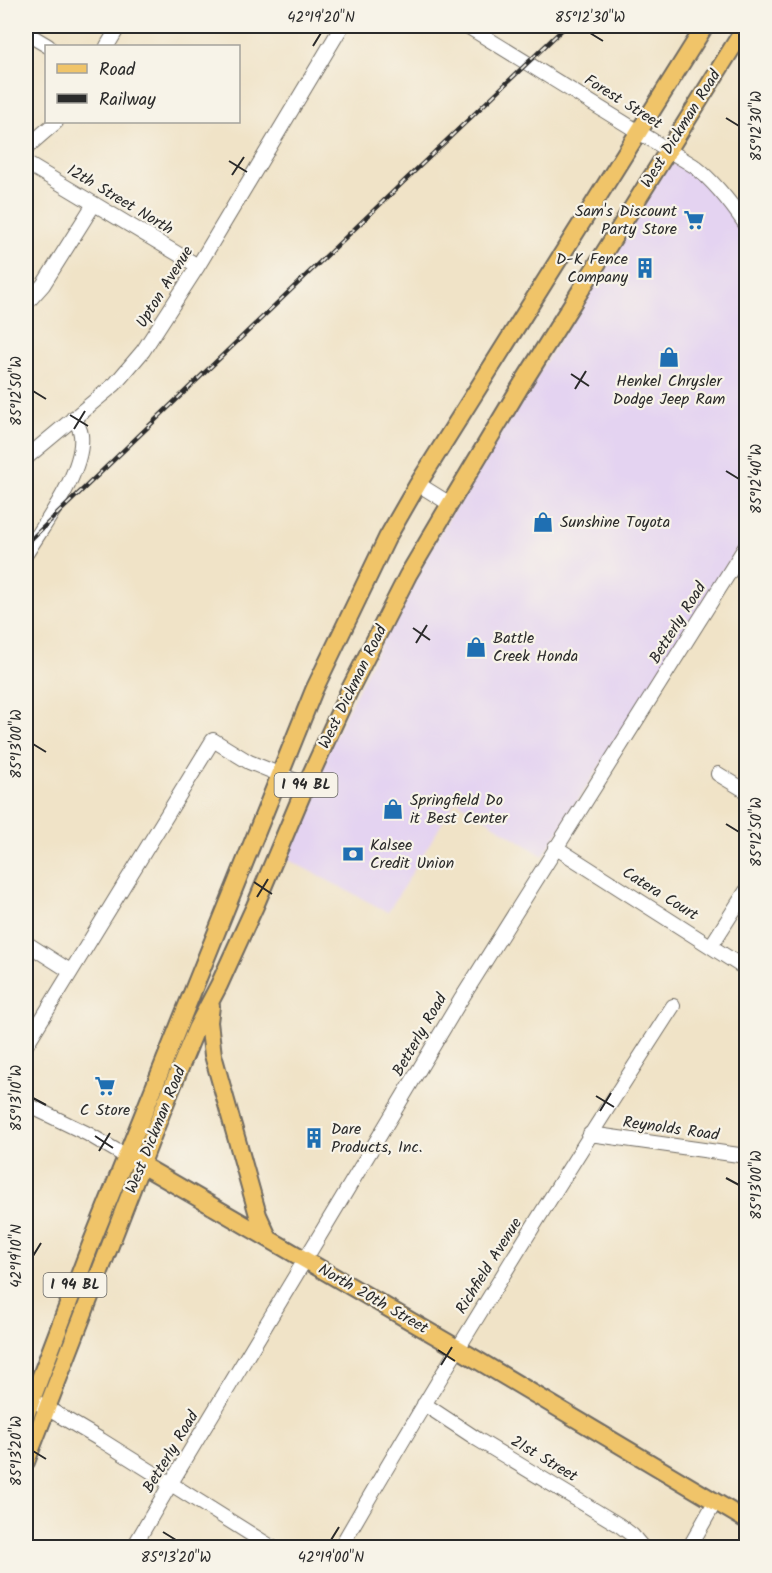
<svg xmlns="http://www.w3.org/2000/svg" width="772" height="1573" font-family="Kalam,sans-serif">
<rect width="100%" height="100%" fill="#f7f3e8"/>
<filter id="ink" filterUnits="userSpaceOnUse"><feTurbulence type="fractalNoise" baseFrequency=".0167" numOctaves="2"/><feDisplacementMap in="SourceGraphic" scale="12" xChannelSelector="R" yChannelSelector="G"/><feConvolveMatrix kernelMatrix="1 2 1 2 8 2 1 2 1" color-interpolation-filters="sRGB"/></filter>
<filter id="wash" filterUnits="userSpaceOnUse"><feTurbulence type="fractalNoise" baseFrequency=".008" numOctaves="4" result="noise"/><feDisplacementMap in="SourceGraphic" scale="24" xChannelSelector="R" yChannelSelector="G"/><feGaussianBlur stdDeviation="1.35" result="paint"/><feColorMatrix in="noise" values="0 0 0 0 0 0 0 0 0 0 0 0 0 0 0 0 0 1.4 0 .05"/><feComposite in="paint" operator="in"/></filter>
<g filter="url(#wash)">
<rect width="100%" height="100%" fill="#f0e3c7"/>
<path fill="#e4d3f1" d="M673 163 684 167 699 177 729 209 746 235V535L543 856 456 800 388 912 281 856 315 775 420 565 667 165Z"/>
</g>
<g filter="url(#ink)">
<g fill="none" stroke-linecap="round" stroke-linejoin="round">
<g stroke="#706b62" stroke-width="16">
<path id="minor" d="M467 26 694 166C715 182 731 203 746 225
M26 33 48 46
M107 46 119 26
M26 148 56 122
M26 163 198 266
M26 304 43 285 94 204
M26 458 115 384 143 351 198 266 342 26
M418 484 450 504
M26 554C44 524 85 471 81 435 80 428 77 423 73 418
M718 774 746 791
M555 847 746 969
M26 943 70 971
M711 946 746 891
M26 1045 213 740 249 762 306 785
M26 1104 88 1134 127 1157
M590 1134 746 1156
M40 1404 101 1440 273 1548
M424 1404 477 1439 619 1525 632 1535 643 1548
M133 1548 171 1483 389 1120 460 1001 746 546
M340 1548C446 1364 558 1184 673 1006
M689 1548 715 1502"/>
</g>
<g stroke="#706b62" stroke-width="20">
<path id="major" d="M211 1006 209 1022 213 1055 258 1215 269 1239
M133 1160 457 1348 746 1520
M26 1415 91 1244 314 690 387 538 418 484 705 26
M26 1462 161 1114 196 1029 219 985 255 906 306 785 349 691 408 575 450 504 522 384 746 26"/>
</g>
<use href="#minor" stroke="#fff" stroke-width="14"/>
<use href="#major" stroke="#f0c469" stroke-width="16"/>
<g stroke="#2b2b2b" stroke-width="4.5">
<path id="rail" d="M26 544 566 26"/>
</g>
<use href="#rail" stroke="#f7f3e8" stroke-width="2" stroke-dasharray="7" stroke-linecap="butt"/>
</g>
</g>
<path fill="none" stroke="#2b2b2b" stroke-width="2" d="M590 33 603 41M313 46 321 33M726 118 739 126M229 161 247 172M232 175 244 157M571 374 589 386M575 389 586 371M33 391 46 399M70 415 88 426M74 429 85 411M726 471 739 479M413 628 430 640M416 643 427 625M33 744 46 752M726 824 739 832M254 882 272 894M257 897 268 879M596 1096 614 1107M33 1098 46 1105M600 1111 611 1093M95 1136 113 1148M99 1151 110 1133M726 1178 739 1185M33 1256 41 1243M438 1350 455 1361M441 1365 452 1347M33 1451 46 1459M163 1532 176 1540M331 1540 339 1527"/>
<defs>
<g id="supermarket-bare" transform="scale(1.62)"><path d="M-6-5.5h2.5l.6 2H6L4.5 2H-2.5L-4.4-4H-6ZM-1.5 3.2a1.3 1.3 0 1 0 .1 0ZM3 3.2a1.3 1.3 0 1 0 .1 0Z" fill="#1f6fb2" stroke="#f7f3e8" stroke-width="2.5" paint-order="stroke"/></g>
<g id="building-bare" transform="scale(1.62)"><path d="M-4-6H4V6H1V3H-1V6H-4ZM-2.5-4.3h1.7v1.8h-1.7ZM.8-4.3h1.7v1.8H.8ZM-2.5-1h1.7V.8h-1.7ZM.8-1h1.7V.8H.8Z" fill="#1f6fb2" stroke="#f7f3e8" stroke-width="2.5" paint-order="stroke"/></g>
<g id="shop-bare" transform="scale(1.62)"><path d="M-5-2.5h2.3a2.7 3.5 0 0 1 5.4 0H5L5.5 6h-11ZM-1.5-2.5h3a1.5 2.3 0 0 0-3 0Z" fill="#1f6fb2" stroke="#f7f3e8" stroke-width="2.5" paint-order="stroke"/></g>
<g id="bank-bare" transform="scale(1.62)"><path d="M-6-4H6V4H-6ZM0-2.3a2.3 2.3 0 1 0 0 4.6a2.3 2.3 0 1 0 0-4.6Z" fill="#1f6fb2" stroke="#f7f3e8" stroke-width="2.5" paint-order="stroke"/></g>
</defs>
<g fill-rule="evenodd">
<use href="#supermarket-bare" x="694" y="220"/>
<use href="#building-bare" x="645" y="268"/>
<use href="#shop-bare" x="669" y="357"/>
<use href="#shop-bare" x="543" y="522"/>
<use href="#shop-bare" x="476" y="647"/>
<use href="#shop-bare" x="393" y="809"/>
<use href="#bank-bare" x="353" y="854"/>
<use href="#supermarket-bare" x="105" y="1086"/>
<use href="#building-bare" x="314" y="1138"/>
</g>
<g text-anchor="middle" dominant-baseline="central" stroke-width="4.5" stroke-linejoin="round" paint-order="stroke">
<g fill="#f7f3e8" stroke="#686764" stroke-width="1.5">
<rect x="274.5" y="773" width="63" height="24" rx="4.5"/>
<rect x="43.5" y="1273" width="63" height="24" rx="4.5"/>
</g>
<g font-size="15" font-weight="bold" fill="#2b2b2b">
<text x="306" y="785">I 94 BL</text>
<text x="75" y="1285">I 94 BL</text>
</g>
<g font-size="16" fill="#2b2b2b" stroke="#f7f3e8">
<text transform="translate(623 102) rotate(32)">Forest Street</text>
<text transform="translate(681 129) rotate(-58)">West Dickman Road</text>
<text transform="translate(120 200) rotate(31)">12th Street North</text>
<text transform="translate(165 287) rotate(-58)">Upton Avenue</text>
<text transform="translate(678 623) rotate(-58)">Betterly Road</text>
<text transform="translate(353 687) rotate(-64)">West Dickman Road</text>
<text transform="translate(660 894) rotate(32)">Catera Court</text>
<text transform="translate(420 1035) rotate(-60)">Betterly Road</text>
<text transform="translate(671 1129) rotate(8)">Reynolds Road</text>
<text transform="translate(156 1130) rotate(-68)">West Dickman Road</text>
<text transform="translate(489 1266) rotate(-58)">Richfield Avenue</text>
<text transform="translate(373 1299) rotate(30)">North 20th Street</text>
<text transform="translate(171 1452) rotate(-59)">Betterly Road</text>
<text transform="translate(544 1459) rotate(31)">21st Street</text>
</g>
<g font-size="16" fill="#2b2b2b" stroke="#f7f3e8" text-anchor="start">
<text x="677" y="211" text-anchor="end">Sam's Discount<tspan x="677" dy="18">Party Store</tspan></text>
<text x="628" y="259" text-anchor="end">D-K Fence<tspan x="628" dy="18">Company</tspan></text>
<text x="669" y="381" text-anchor="middle">Henkel Chrysler<tspan x="669" dy="18">Dodge Jeep Ram</tspan></text>
<text x="560" y="522">Sunshine Toyota</text>
<text x="493" y="638">Battle<tspan x="493" dy="18">Creek Honda</tspan></text>
<text x="410" y="800">Springfield Do<tspan x="410" dy="18">it Best Center</tspan></text>
<text x="370" y="845">Kalsee<tspan x="370" dy="18">Credit Union</tspan></text>
<text x="105" y="1110" text-anchor="middle">C Store</text>
<text x="331" y="1129">Dare<tspan x="331" dy="18">Products, Inc.</tspan></text>
</g>
</g>
<rect width="772" height="1573" fill="none" stroke="#f7f3e8" stroke-width="66"/>
<rect x="45" y="45" width="195" height="78" fill="#f7f3e8" stroke="#a5a39c" stroke-width="1.5"/>
<rect x="57" y="64" width="30" height="9" fill="#f0c469" stroke="#a5a39c" stroke-width="1.5"/>
<text x="99" y="75" font-size="18" fill="#2b2b2b">Road</text>
<rect x="57" y="94" width="30" height="9" fill="#2b2b2b" stroke="#a5a39c" stroke-width="1.5"/>
<text x="99" y="105" font-size="18" fill="#2b2b2b">Railway</text>
<rect x="33" y="33" width="706" height="1507" fill="none" stroke="#2b2b2b" stroke-width="2"/>
<g font-size="15" text-anchor="middle" fill="#2b2b2b">
<text x="321" y="22">42°19'20"N</text>
<text x="590" y="22">85°12'30"W</text>
<text transform="translate(756 126) rotate(-90)" y="5">85°12'30"W</text>
<text transform="translate(16 391) rotate(-90)" y="5">85°12'50"W</text>
<text transform="translate(756 479) rotate(-90)" y="5">85°12'40"W</text>
<text transform="translate(16 744) rotate(-90)" y="5">85°13'00"W</text>
<text transform="translate(756 832) rotate(-90)" y="5">85°12'50"W</text>
<text transform="translate(16 1098) rotate(-90)" y="5">85°13'10"W</text>
<text transform="translate(756 1185) rotate(-90)" y="5">85°13'00"W</text>
<text transform="translate(16 1256) rotate(-90)" y="5">42°19'10"N</text>
<text transform="translate(16 1451) rotate(-90)" y="5">85°13'20"W</text>
<text x="176" y="1562">85°13'20"W</text>
<text x="331" y="1562">42°19'00"N</text>
</g>
</svg>
